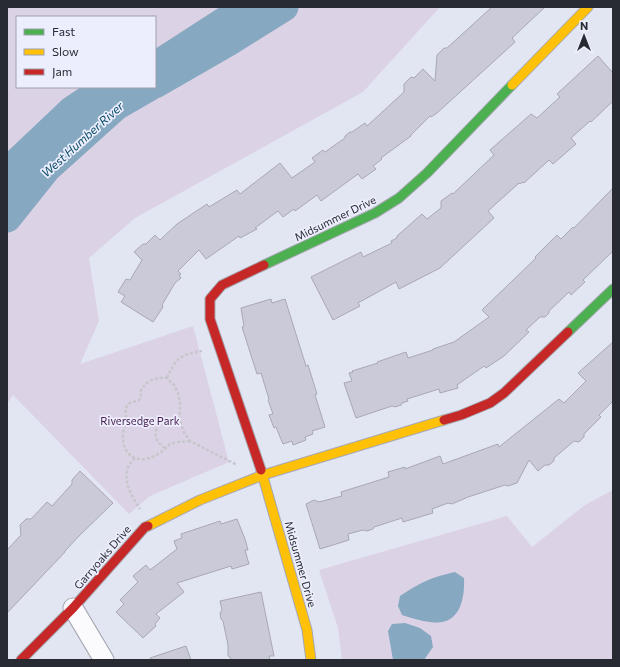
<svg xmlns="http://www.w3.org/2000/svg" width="620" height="667" font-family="Commissioner,sans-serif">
<rect width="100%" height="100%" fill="#e2e5f2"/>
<path fill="#dcd2e6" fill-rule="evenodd" d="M7 7H440L363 92 135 218 89 258 99 321 80 364 193 326 229 462 150 496 129 514 13 395 7 404ZM17 17H155V87H17Z
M613 490V660H342L338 628 319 570 507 516 532 547 585 505Z"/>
<path fill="#86a8c0" d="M220 7H267L162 74 155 70V49Z
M81 87H130L128 90 76 124 30 173 7 230V152L63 99Z
M455 572 464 578C465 601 459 627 430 622 421 621 411 618 402 615L398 606 400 596C419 583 432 577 455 572Z
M405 623 420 628 431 636 433 647 424 660H393L388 631 392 624Z"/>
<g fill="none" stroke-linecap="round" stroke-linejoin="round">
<path stroke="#86a8c0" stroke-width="29" d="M155 84 228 42 284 7
M7 218 47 168 116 106 149 87"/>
</g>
<path fill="#cbcad8" stroke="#a9a8b3" d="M492 7H545L512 38 515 42 481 73 437 113 431 117 430 116 411 135V136L381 158 382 159 373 166 376 169 362 179 358 174 321 201 317 195 295 211 294 209 283 217 278 211 255 228 257 229 240 238 239 236 206 259 199 250 178 271 181 274 179 275 181 278 175 283 162 305 163 307 153 322 121 302 125 296 118 292 126 279 130 280 142 260 134 252 143 244H146L155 235 160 240 177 224 207 204 209 207 237 190 240 194 280 163 292 178 315 162 312 158 323 150 325 152 345 138V136L350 132H352L365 123 367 126 404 92V84L411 77 414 78 423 69 435 81 437 55 444 48H447Z
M598 56 613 73V101L591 122 590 121 571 138 576 144 553 164 549 160 524 183 523 182 520 184 519 183 488 211 494 218 440 268 399 289 396 282 358 303 360 306 333 320 311 277 361 252 363 257 392 243 391 241 397 238V236L422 214 427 219 441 208V201L452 193 453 194 494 155 490 150 531 114 537 118 560 97 557 94Z
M613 188V251L583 280 585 282 571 295 569 292 549 311V313L545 317H540L526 330 529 332 504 356 486 368 484 366 457 385 458 388 440 393 439 389 407 399 408 401 402 403 401 405 395 407 392 406 356 418 344 383 352 381 349 373 353 372 352 371 378 363 377 362 406 352 408 358 433 350V349L454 342 489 317 482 310 536 258 535 257 557 235 561 239 573 227 574 228Z
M271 299 272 303 285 299 306 366 308 365 317 394 315 395 325 427 312 431 313 434 305 437 306 440 293 445 292 441 283 444 276 427 274 428 269 415 273 414 268 400 269 399 261 373 257 374 242 327 244 326 241 308Z
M613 342V401L599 415 601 417 584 434V437L579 442 574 441 554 458V461L549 465H545L538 471 529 460 517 483 508 486 505 485 468 497 452 504 448 503 432 509 433 513 403 522 402 518 374 527 373 529 367 531 363 530 348 534 349 540 320 549 306 504 314 500 319 502 342 496 341 492 389 477 388 472 405 467V469L440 456 443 464 498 444 499 447 559 399 564 403 586 381 578 373Z
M80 471 113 503 78 537 65 551V552L7 613V550L21 535 20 525 26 519H31L47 502 52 506 72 484V480Z
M237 519 245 539 248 550H245L249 564 232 569 231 566 177 583 184 592 156 614 160 618 155 624 156 626 143 638 116 612 124 604 120 600 138 582 133 576 146 565 150 570 177 549 174 541 182 538 181 534 220 521 221 524Z
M261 592 274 656H269L270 660H231L230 657 228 656V645L223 621 221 619 220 613 222 610 220 601Z
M186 646 191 660H151L150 658Z"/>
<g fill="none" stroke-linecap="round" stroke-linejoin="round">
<g stroke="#a6a8b2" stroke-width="21">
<path id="street" d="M73 608 104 660"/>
</g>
<g stroke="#a6a8b2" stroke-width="11">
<path id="fast" d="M264 265 375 213 399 198 427 173 512 85
M568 332 613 289"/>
</g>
<g stroke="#a6a8b2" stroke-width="11">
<path id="slow" d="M512 85 588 7
M261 470 307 630 311 660
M148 526 200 500 263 475 444 420"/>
</g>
<g stroke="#a6a8b2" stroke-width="11">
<path id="jam" d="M444 420 461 415 490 403 504 393 568 332
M261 470 210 319V299L222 285 264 265
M21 660 73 608 145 527 148 526"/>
</g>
<path stroke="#c6c6cb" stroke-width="2.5" stroke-dasharray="3 2" stroke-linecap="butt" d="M167 378C175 359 181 354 202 351
M190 441C183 442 177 441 171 444 168 445 167 447 164 450 153 459 135 465 126 450 122 442 122 434 125 426 129 418 121 409 130 403 133 401 136 402 139 400L141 396 140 392C146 381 154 377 167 378L174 385 178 393 180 402V420L183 431 190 441 237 465
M165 448C146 436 158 415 180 420
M135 458C118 473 130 494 140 509"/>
<use href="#street" stroke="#fbfbfd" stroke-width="19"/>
<use href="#fast" stroke="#4caf50" stroke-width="9"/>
<use href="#slow" stroke="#ffc107" stroke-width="9"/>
<use href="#jam" stroke="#c62828" stroke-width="9"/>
</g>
<g text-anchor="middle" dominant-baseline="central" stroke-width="3.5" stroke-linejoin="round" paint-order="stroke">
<g font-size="11" fill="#292b33" stroke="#eceefd">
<text transform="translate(335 218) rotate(-26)">Midsummer Drive</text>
<text transform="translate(102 557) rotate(-49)">Garryoaks Drive</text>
<text transform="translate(301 564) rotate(74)">Midsummer Drive</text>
</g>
<g font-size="11" fill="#481e50" stroke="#eceefd">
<text x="140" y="420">Riversedge Park</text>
</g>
<g font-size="12" font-style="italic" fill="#0a4c69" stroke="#eceefd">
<text transform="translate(82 139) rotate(-42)">West Humber River</text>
</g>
</g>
<rect width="620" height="667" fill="none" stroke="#292b33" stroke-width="16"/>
<rect x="16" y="16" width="140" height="72" fill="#eceefd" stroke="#9ea0ac"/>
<rect x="24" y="29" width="20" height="6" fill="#4caf50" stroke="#9ea0ac"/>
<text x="52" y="36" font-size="12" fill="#292b33">Fast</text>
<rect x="24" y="49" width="20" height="6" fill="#ffc107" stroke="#9ea0ac"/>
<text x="52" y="56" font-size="12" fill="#292b33">Slow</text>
<rect x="24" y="69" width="20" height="6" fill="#c62828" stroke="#9ea0ac"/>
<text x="52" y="76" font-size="12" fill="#292b33">Jam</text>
<g transform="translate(584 36)" stroke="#eceefd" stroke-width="3" paint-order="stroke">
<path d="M0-3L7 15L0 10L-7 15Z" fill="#292b33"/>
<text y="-6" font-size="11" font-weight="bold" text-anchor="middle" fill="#292b33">N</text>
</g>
</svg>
